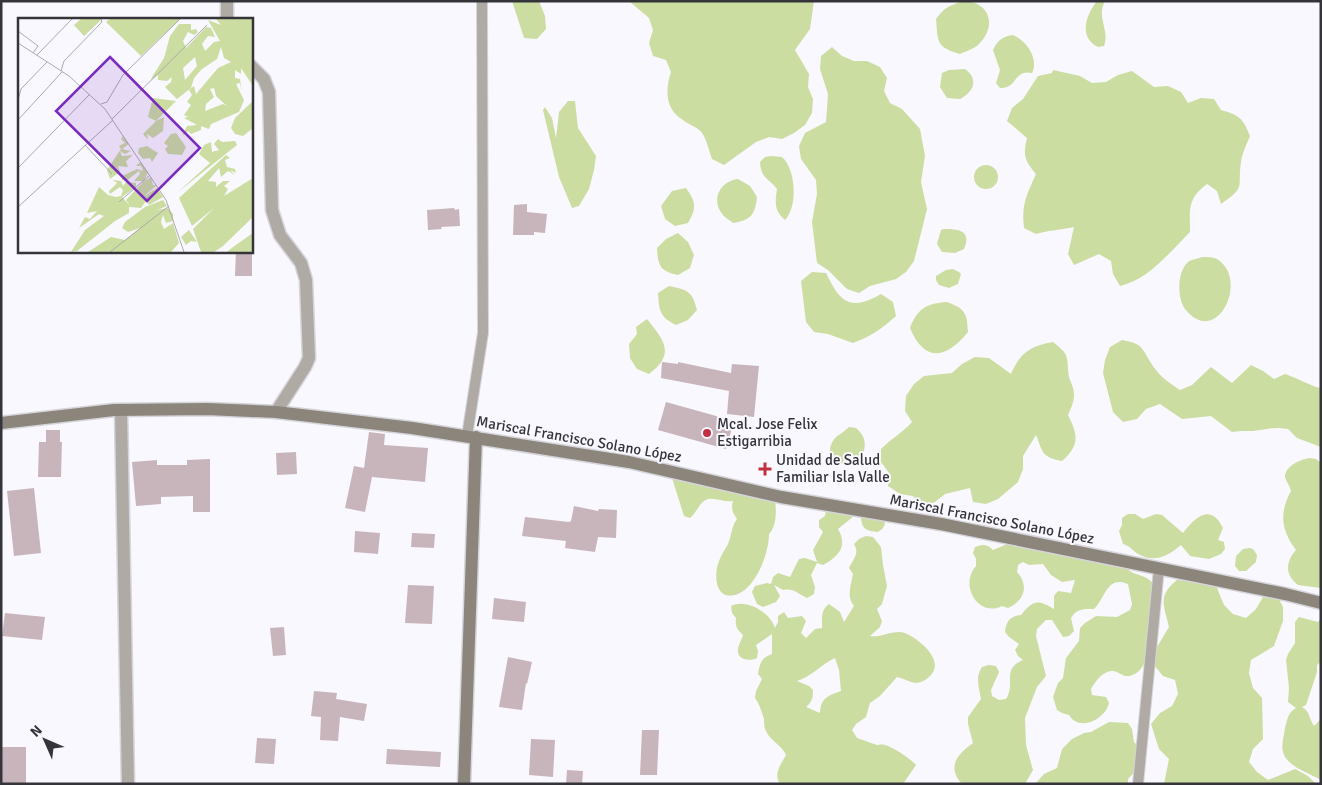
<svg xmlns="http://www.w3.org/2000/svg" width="1322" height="785" font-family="Signika,sans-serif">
<rect width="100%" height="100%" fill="#f9f8fe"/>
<path fill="#cbdda0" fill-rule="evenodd" d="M512 1H539L545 16 546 29 537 39 524 38Z
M629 1H814L810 29 795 50 809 74 808 87 813 99 812 113 805 125 794 133 782 139 769 137 756 142 724 165 712 159C709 151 707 140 702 133 698 127 689 125 683 120 665 109 665 90 671 72L666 60 653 56 649 43 653 30 649 18Z
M962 1C990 1 998 26 978 45 972 50 966 51 960 54 936 47 938 42 936 19 947 5 947 8 962 1Z
M1097 1H1105C1096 18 1110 30 1104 46L1098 47C1078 37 1086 15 1097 1Z
M1013 35C1027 41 1039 59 1032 73 1013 69 1018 89 1000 88L996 83 1000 70 993 50C997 41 1003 36 1013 35Z
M832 47 842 56 854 61H867L880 67 887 78 884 91 890 103 902 109 920 129 925 156 921 182 927 209 914 261 906 272 896 279 870 286 859 293 847 289 828 270 817 263 812 222 817 194 816 180 801 159 799 146 805 133 826 122 828 94 820 69 821 56Z
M965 69C979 79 974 92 960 99L947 98 940 87 942 73 949 70Z
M1053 70 1080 76 1092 83 1106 82 1118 75 1132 71 1154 87 1168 86 1181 92 1188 103 1201 98 1214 99 1221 110C1239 115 1243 118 1250 136 1247 144 1242 153 1241 162 1237 188 1247 186 1221 204L1217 191 1207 184C1187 199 1190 210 1190 232 1170 252 1148 280 1120 286L1113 274 1111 261 1099 254 1074 265 1068 254 1074 227C1061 230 1049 230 1036 234L1024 228C1021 205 1027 194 1036 174 1024 160 1023 155 1027 138L1007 121 1012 108 1023 99 1038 76 1052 73Z
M568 101H575L578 128 596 156 594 170 589 189 579 206 572 208 559 177 543 110 545 107 552 118 556 138 559 112Z
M771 156 782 157C796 169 798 207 785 220 774 211 775 202 777 189 769 178 761 179 760 162L765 157Z
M974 177a12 12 0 1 1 24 0a12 12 0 1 1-24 0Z
M738 179 750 186 757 197C755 215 751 220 733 223 730 220 725 218 723 215 710 200 720 181 738 179Z
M686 188C696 202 697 208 688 223L675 226 665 219 661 206 672 191Z
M944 229C958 229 972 230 964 249L955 253 942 252 937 244 941 230Z
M678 233 688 242 694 255 690 268 678 275C660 271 658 266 657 248L666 239Z
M1202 257C1207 257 1213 257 1217 259 1250 279 1217 349 1185 309 1177 298 1177 272 1188 262 1192 259 1197 259 1202 257Z
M953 269 959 272 961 274 958 284 949 288 939 285 936 280V276L946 270Z
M812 272 826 273C840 302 850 312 881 294L893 302 896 316C883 328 870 337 853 343L828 334 814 332 806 322 801 281Z
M669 286C688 290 692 291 697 310L688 320 676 325C660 317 659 311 658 293Z
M947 302C965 309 967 312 968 332 947 358 925 364 910 328 917 309 927 303 947 302Z
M647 319C664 340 676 354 649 374L637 369 630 358 629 344 637 334 636 327Z
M1122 340C1143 344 1141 347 1151 363 1158 375 1169 383 1180 390L1192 385 1211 367 1232 383 1251 365 1263 371 1274 379 1285 374C1298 378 1308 385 1320 388L1321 447 1297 438 1288 429C1274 427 1273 428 1260 430 1251 432 1241 430 1232 432L1211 416 1182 419 1160 404 1146 409 1137 419 1123 422 1113 412 1103 373 1105 360 1110 347Z
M1053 342C1071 356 1066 356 1069 377 1070 381 1072 384 1073 388 1076 398 1072 406 1068 415 1078 435 1080 445 1062 461 1041 457 1043 452 1036 435L1023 456V469L1018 482 998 499 986 504 973 502 970 488 945 494 935 502 923 506 913 496 900 494 888 486 889 473 881 462V449C891 439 902 433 912 422L905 411 906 396 914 384 924 376 952 373 962 364 975 357 989 358 1011 374C1020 353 1030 346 1053 342Z
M849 427 856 428C864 435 866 441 864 451 861 454 858 458 855 460 837 472 821 453 836 437 840 434 845 431 849 427Z
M1310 458 1316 459 1321 463V588L1298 585C1285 575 1285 562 1296 550 1281 530 1279 513 1291 491 1290 486 1286 481 1285 477 1285 466 1301 459 1310 458Z
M722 476 774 497C777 507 777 526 769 534 769 553 756 589 735 595 714 600 714 573 719 561 721 555 725 550 728 544 732 535 731 527 737 519 732 512 731 508 733 501 723 503 712 495 704 501 698 506 696 513 690 518L684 516 672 478Z
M846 506 854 516 838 529C848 546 839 556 823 565L817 563 811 575 815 587 814 594 807 598C798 594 794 588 783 590L774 585 780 596 776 602 763 607 757 604 752 592 755 586 767 583 771 584 773 577 778 573 790 577 799 559 805 558 817 562 813 550 823 532 819 527V520L825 516 826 509Z
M1128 514H1135L1143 519 1156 514 1162 515 1183 533C1189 525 1204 506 1216 518 1219 520 1221 525 1223 528L1218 540 1224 542 1225 549 1221 554 1209 559 1190 556 1181 545C1170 555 1155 563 1140 555 1133 552 1131 546 1123 544L1119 531 1122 525V518Z
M861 515 884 516C886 524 885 528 878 532 865 531 861 528 861 515Z
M866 536 873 537 881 547 883 565 887 586 882 604 877 609 882 621 880 627 870 636C881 638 894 629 905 633 919 639 947 661 929 677 926 680 920 683 915 683 909 682 903 678 897 677L880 696 870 703 866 717 856 724 852 730 857 738C864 740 870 743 877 745 879 745 882 744 885 745 893 747 911 759 916 765L903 784H780C773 774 781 764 786 755 782 745 770 741 766 731 763 726 765 720 763 716 761 710 759 703 755 698L756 691 762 679 758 674C760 663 761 658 772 654V634L756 645 758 651 757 658C749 662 736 660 738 648 739 644 742 639 743 635 737 630 735 626 736 618L732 613 731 606C746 598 770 612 775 628L778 622V616L784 612 788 618 802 616 806 621 801 633 806 638 815 629 822 628C822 617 821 610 829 604L840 612 844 622 854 606C846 596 851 586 853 574L849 568C853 559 860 554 854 544L859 539ZM835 658 839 670 841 691C827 696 821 698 820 713L806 707C812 702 813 698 813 690L809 686 797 681C811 677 822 664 835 658Z
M1012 542 1124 564C1132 579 1144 570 1156 587L1152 621 1148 626 1147 632 1150 638C1149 651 1146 673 1129 676 1122 677 1118 670 1111 671 1102 672 1095 682 1091 689L1092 695 1106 697 1109 703C1105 720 1079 732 1069 715L1062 713 1057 710 1053 697 1058 683 1063 678 1066 658 1079 641 1080 628 1085 623 1096 616 1117 617 1130 610 1132 604 1128 584C1107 575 1106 597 1094 609 1084 609 1077 608 1071 618L1074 631 1069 636 1063 637 1052 620H1046L1037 629 1036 636 1046 676 1037 687 1025 718 1026 745 1033 770 1025 784H962C946 766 958 754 973 743L968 724V717L981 699C979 687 975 677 982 667L989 665 996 666 999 672 991 690 992 696 999 700 1006 699C1016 684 1001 669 1023 660L1018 656 1015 650 1019 644 1009 637 1005 632C1006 621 1010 616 1021 615 1033 600 1038 599 1054 609V596L1058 591 1071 593 1075 580 1062 582 1051 575 1043 564 1029 565 1023 562 1018 565 1017 572C1029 585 1025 601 1008 608L1002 606C978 618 959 585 976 566V559L973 553 975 547C983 544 987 544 993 550Z
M1250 548 1253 549 1257 555 1256 562 1246 571H1239L1235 566 1236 556 1243 549Z
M1177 580 1206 581 1217 588 1224 605 1233 614 1246 618 1256 609 1263 597 1277 595 1283 607V621L1274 646 1251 660 1249 673 1253 688 1262 698 1263 739 1253 749 1249 762 1257 772 1268 780 1295 769 1308 776 1316 784H1164L1169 759 1159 749 1151 724 1160 713 1172 706 1178 694 1175 680 1163 676 1154 665V652L1169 627C1164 605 1157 596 1177 580Z
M1299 617 1318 622 1321 618V662L1317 665V672L1306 705 1302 707C1310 711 1309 719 1314 726L1321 719V780C1309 773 1286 766 1283 752 1281 745 1284 736 1285 728 1287 720 1288 712 1296 708L1288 702 1289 688 1286 660 1288 654 1295 643V622Z
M1109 722 1128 723 1132 729 1134 742 1143 751 1142 764 1128 779V784H1035L1044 774 1057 768 1062 749 1072 739 1084 733 1091 732Z"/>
<path fill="#c8b5bb" d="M527 204V212L547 214 545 233 534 232V235H513L514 205Z
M454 208 455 210 459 209 460 226 441 227 442 229 428 230 427 210Z
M236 251H252V276H235Z
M662 362 678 364V362L731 373 732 364 759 366 754 417 727 414 729 391 661 378Z
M666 402 734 421 726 449 658 430Z
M46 430H60V442H62L61 477H38L39 442H46Z
M369 432 385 434 384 445 428 448 425 482 372 477 365 512 345 508 354 466 364 468Z
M296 452 297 474 277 475 276 453Z
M210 459V512H193V496L161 497V504L136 506 132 462 157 460V465H187V460Z
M34 488 41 553 14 556 7 491Z
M574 506 598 511 599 509 617 510 616 538 598 537 595 552 565 548 566 541 522 536 525 517 569 522 571 521Z
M355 531 380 533 378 554 354 552Z
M412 533 435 534 434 548 411 547Z
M408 585 434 586 432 624 405 623Z
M494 598 526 602 524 622 492 619Z
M5 613 45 617 42 640 2 636Z
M284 627 286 655 273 656 270 628Z
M508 657 532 662 527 684 526 683 522 710 499 707Z
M314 691 337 693 336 699 367 704 364 721 340 717 338 741 320 740 321 717 311 716Z
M642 730H659L657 775H640Z
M257 738 276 739 274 764 255 763Z
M531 739 555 740 553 777 529 775Z
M1 747H26V784H1Z
M387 749 441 752 440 767 386 764Z
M567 770 583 771 582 784H566Z"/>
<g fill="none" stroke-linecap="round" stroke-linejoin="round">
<g stroke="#d6d5db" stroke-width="12">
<path id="lane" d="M467 436 483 333 482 1
M1138 784 1159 568"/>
</g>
<g stroke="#d6d5db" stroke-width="15">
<path id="street" d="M227 19V1
M251 66 264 79 269 92 272 210 280 235 301 263 306 280 309 358 305 367 276 412
M121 410 128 784"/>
</g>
<g stroke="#d6d5db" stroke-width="15">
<path id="secondary" d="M1 423 114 410 207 409 276 412 412 428 629 462 781 497 941 524 1285 594 1321 603
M464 784 476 437"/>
</g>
<use href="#lane" stroke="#b0aaa5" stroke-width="10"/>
<use href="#street" stroke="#b0aaa5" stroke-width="12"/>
<use href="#secondary" stroke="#8c857c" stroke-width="12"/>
</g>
<g fill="#c03041" stroke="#f9f8fe" stroke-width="2">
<circle cx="707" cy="433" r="5"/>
<path d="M762.5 461.5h5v5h5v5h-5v5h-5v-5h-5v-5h5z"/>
</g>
<g text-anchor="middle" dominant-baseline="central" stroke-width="4" stroke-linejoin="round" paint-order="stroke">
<g font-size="15" fill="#35343a" stroke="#f9f8fe" text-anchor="start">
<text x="717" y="424">Mcal. Jose Felix<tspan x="717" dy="17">Estigarribia</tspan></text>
<text x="776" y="460">Unidad de Salud<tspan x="776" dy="17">Familiar Isla Valle</tspan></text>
</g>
<g font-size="15" fill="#35343a" stroke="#f9f8fe">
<text transform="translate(579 439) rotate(10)">Mariscal Francisco Solano López</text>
<text transform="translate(992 519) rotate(11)">Mariscal Francisco Solano López</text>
</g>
</g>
<g transform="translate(18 18)">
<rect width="235" height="235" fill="#f9f8fe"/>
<path d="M63 1H81L83 2 66 18 56 7ZM92 1H162L123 38 88 4ZM198 1H235V68L223 50V56L217 52V60L222 61 224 75 222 65 218 66 226 82 221 94 193 106 191 111 183 108V112L173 116 170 113 164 118 169 108 179 107 166 100 170 99 166 97 173 87 169 84 174 77 171 72 176 68 178 76 200 50 213 44 206 40 203 29 199 41 184 51 176 60 173 70 159 81 147 69 153 64 154 59 149 63 140 62V57L133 62 134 59 146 40 152 18 161 6H173V12L178 11 180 14 176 17 170 14 165 23 168 30 188 9 193 10 197 19 190 18 184 26 187 33 196 24 202 23 190 2 203 7ZM177 39 179 48 167 62 165 50ZM196 70 198 78 209 88 205 86 187 93 188 86 196 79 192 71ZM135 80 158 83 138 103 146 99 145 113 135 120 129 116 130 122 125 116 138 103 130 99ZM235 83V110L225 118 217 116 213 110 217 100ZM158 115 168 129 164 137 150 136 147 131 150 128 146 125 153 116ZM105 118 111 126 104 131 113 133 107 136 102 133 104 138 115 137 108 143 110 149 100 148 102 154 92 161 89 152 103 131 101 128 107 125 103 121ZM200 121 204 124 217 123 219 127 160 174 192 145 181 136 186 127 193 124 194 134 201 132 196 126ZM129 128 140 135 134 144 132 140 125 141 120 135 121 130ZM208 137 212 140 207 142 209 149 217 151 218 155 212 152 217 157 210 153 203 159 201 150 190 163 198 164V169L205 163H212L206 168 210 171 206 178 235 160V199L205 228 196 234H183L175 211 196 190 174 208 161 180ZM122 144 130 154 126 163 133 159 135 167H139L125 179 139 170 145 179 131 187 128 183 123 190 111 189V195L97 203 59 233 53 234 67 212 86 198 81 196 61 210 67 199 72 201 79 193 69 195 81 169 90 177 98 179 103 178 105 172 102 169 92 176 91 173 99 165 95 162 103 163 105 168 108 164 118 165V169L104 179 112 188 108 182 126 163H116L122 156 121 153 108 163 104 162V158L119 151 125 153 123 148H118ZM145 182 149 188 139 192 150 190 155 196V203L148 205 145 197 143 204 146 211 155 205 161 225 153 234H70L93 219 107 222 122 210 110 214 104 210 107 204 127 189ZM171 212 179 224 173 223 168 227 163 219ZM235 215V234H209L215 229Z" fill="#cbdda0" fill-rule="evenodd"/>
<path fill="none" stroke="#abaab0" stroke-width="1" d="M0 13 20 28 15 35M0 25 51 58 87 91 148 182 166 234M19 37 54 1M43 53 46 43 84 4 83 1M0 82 3 71 29 44M83 86 89 84 105 57 162 1M94 101 189 7M0 102 44 54M67 127 94 156M0 150 72 76M101 184 132 157M0 189 95 102M92 234 151 188"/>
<path fill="#7b2cbf" fill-opacity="0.15" stroke="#7b2cbf" stroke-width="2.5" d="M92 39 182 130 129 183 38 93Z"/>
<rect width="235" height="235" fill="none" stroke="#35343a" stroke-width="2.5"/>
</g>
<rect width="1322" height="785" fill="none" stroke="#35343a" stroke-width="5"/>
<g transform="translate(45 740) rotate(315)" stroke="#f9f8fe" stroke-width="4" paint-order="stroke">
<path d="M0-4L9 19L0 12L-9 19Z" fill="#35343a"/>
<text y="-8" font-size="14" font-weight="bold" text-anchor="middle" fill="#35343a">N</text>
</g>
</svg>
